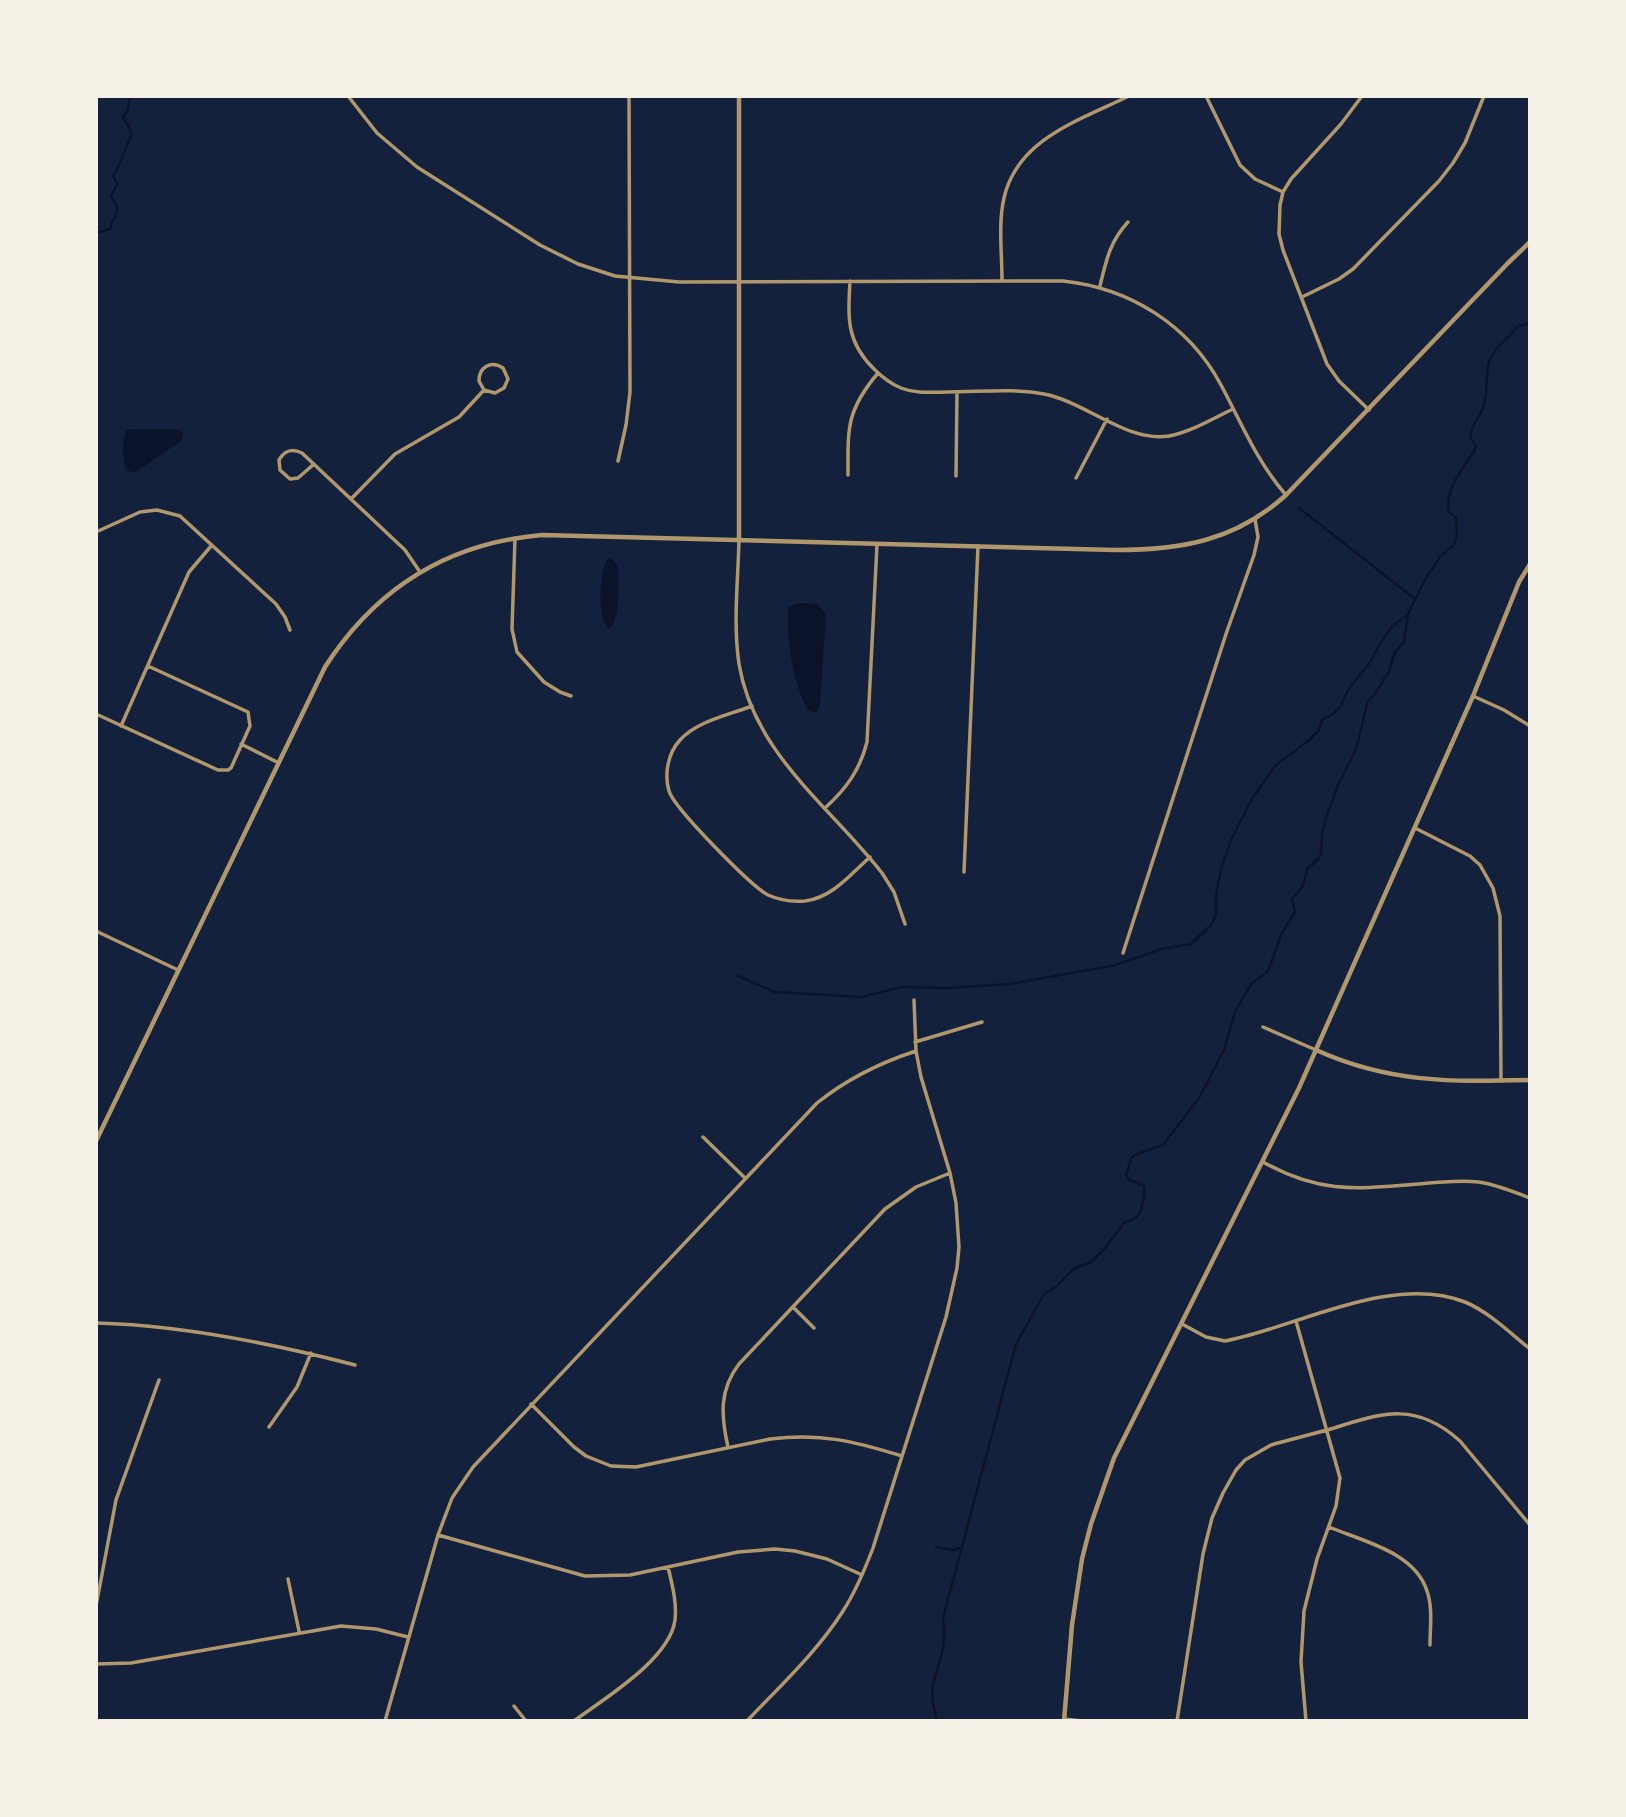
<svg xmlns="http://www.w3.org/2000/svg" width="1626" height="1817" font-family="'Playfair Display',serif">
<rect width="100%" height="100%" fill="#14213d"/>
<path fill="#0b132b" d="M133 429H178L183 433 181 441 134 473 127 470C122 460 121 441 127 430Z
M611 558 618 565C619 580 621 620 609 629 596 620 600 572 607 559Z
M799 603 817 604 826 614 820 704 817 713 807 710C793 679 787 646 788 612L789 607Z"/>
<g fill="none" stroke-linecap="round" stroke-linejoin="round">
<path stroke="#0b132b" stroke-width="2.5" d="M96 233 110 229C113 214 124 215 111 196L117 184 113 176C116 173 131 137 131 134 130 128 127 122 123 118L128 110 130 96
M1299 508 1415 599
M738 976 775 992 861 997 902 987 947 988 1010 984 1116 965 1161 949 1191 944 1211 925 1216 915V895L1221 869 1232 838 1253 797 1275 766 1309 740 1319 730 1322 720 1333 714 1340 707 1349 688 1368 665 1383 639 1392 627 1407 615
M936 1547 953 1550 962 1547
M937 1721C925 1679 940 1676 944 1640 945 1632 943 1626 943 1618L1016 1344 1044 1294 1057 1286 1073 1269 1091 1262 1104 1249 1124 1223 1136 1218 1140 1213 1144 1198V1187L1141 1184 1129 1180 1126 1175 1131 1159 1134 1155 1163 1145 1199 1098 1224 1050 1235 1012 1251 984 1268 971 1282 933 1295 912 1292 899 1303 886 1307 869 1319 858 1321 854 1322 833 1326 818 1338 785 1357 747 1367 703 1377 691 1389 671 1395 652 1404 642 1408 614 1426 578 1440 557 1454 544 1457 536 1456 517 1449 512C1444 490 1464 467 1475 450L1476 446 1470 437C1471 424 1479 420 1483 408 1489 393 1484 375 1490 359 1496 345 1510 338 1518 326L1530 323"/>
<path stroke="#b1986c" stroke-width="3.5" d="M348 96 377 133 417 167 540 245 578 264 615 276 679 282 1063 281C1130 288 1189 325 1221 385 1242 424 1257 462 1286 495
M1206 96 1240 165 1255 179 1283 192
M1362 96 1341 124 1291 179 1283 192 1280 205 1279 234 1283 250 1327 364 1339 381 1369 410
M1002 280C1002 253 998 224 1004 198 1017 139 1080 120 1129 96
M850 281C848 318 846 342 874 369 882 377 891 384 901 388 916 394 932 392 948 392 979 392 1013 388 1044 394 1086 402 1127 443 1169 436 1191 432 1212 419 1233 409
M1100 286C1106 261 1110 241 1128 222
M1302 297 1339 279 1353 269 1439 181 1453 163 1465 143 1484 96
M618 461 626 425 630 392 629 96
M314 464 298 478 290 479 280 470 279 460C285 450 292 448 302 453L405 550 420 572
M848 475C848 428 846 411 878 373
M956 476 957 392
M1076 478 1107 419
M351 499 395 454 459 417 484 390 495 393 504 388 508 379 503 368C491 360 479 367 479 381L484 390
M96 532 140 512 157 510 180 516 276 604 285 617 290 630
M515 538 512 629 517 652 544 682 560 692 571 696
M739 540C738 581 733 624 739 664 754 754 830 806 882 873L894 892 905 924
M1473 696 1504 710 1530 726
M752 706C729 715 697 721 680 740 668 753 664 774 669 791 674 808 751 886 768 895 779 900 793 902 805 901 832 898 851 874 870 857
M96 714 218 770H228L231 768 250 726 248 712 148 666
M121 726 189 572 212 545
M241 744 279 763
M825 808C846 789 860 770 867 742L877 545
M1415 828 1470 856 1480 865 1493 888 1500 916 1501 1081
M964 872 978 546
M96 931 178 970
M1123 953 1226 634 1254 555 1258 537 1255 519
M1263 1027 1316 1050
M915 1042 982 1022
M703 1137 745 1178
M1263 1162C1320 1194 1356 1189 1419 1184 1439 1182 1459 1180 1478 1182 1496 1184 1513 1192 1530 1198
M793 1307 814 1328
M1296 1321 1340 1478 1336 1506 1317 1559 1304 1611 1301 1662 1306 1721
M96 1323C180 1325 274 1344 355 1365
M1182 1324 1206 1337 1225 1341C1298 1327 1392 1273 1465 1302 1489 1312 1510 1333 1530 1349
M531 1404 574 1447 586 1456 611 1466 636 1467 770 1439C822 1433 853 1441 902 1456
M269 1427 297 1387 311 1353
M728 1447C721 1416 719 1390 739 1364L885 1209 916 1187 950 1173
M1329 1527C1362 1541 1415 1552 1427 1591 1433 1608 1430 1627 1430 1645
M438 1535 585 1576 630 1575 738 1552 775 1549 795 1551 827 1559 862 1575
M288 1579 299 1631
M96 1606 116 1500 159 1380
M96 1664 131 1663 341 1626 376 1629 408 1637
M514 1706 526 1721
M1064 1719 1081 1721
M385 1721 438 1535 452 1498 473 1467 817 1103C847 1079 879 1063 916 1051
M574 1721C605 1698 670 1659 675 1620 677 1602 672 1584 668 1567
M747 1721C780 1686 817 1652 843 1611 856 1591 865 1569 873 1548L946 1317 957 1268 959 1247 956 1203 950 1173 921 1077 916 1051 914 1000
M1177 1721 1203 1554 1212 1518 1223 1493 1236 1470 1245 1460 1271 1445C1292 1439 1313 1434 1334 1428 1384 1412 1417 1402 1460 1441L1530 1525"/>
<path stroke="#b1986c" stroke-width="4.5" d="M739 96V540
M1316 1050C1389 1083 1451 1082 1530 1080
M96 1141 325 667C376 588 448 543 542 535L1115 550C1181 550 1235 541 1286 495L1508 263 1530 242
M1064 1721 1072 1625 1082 1559 1091 1524 1114 1458 1299 1088 1473 696 1519 582 1530 564"/>
</g>
<rect width="1626" height="1817" fill="none" stroke="#f6f1e7" stroke-width="196"/>
</svg>
